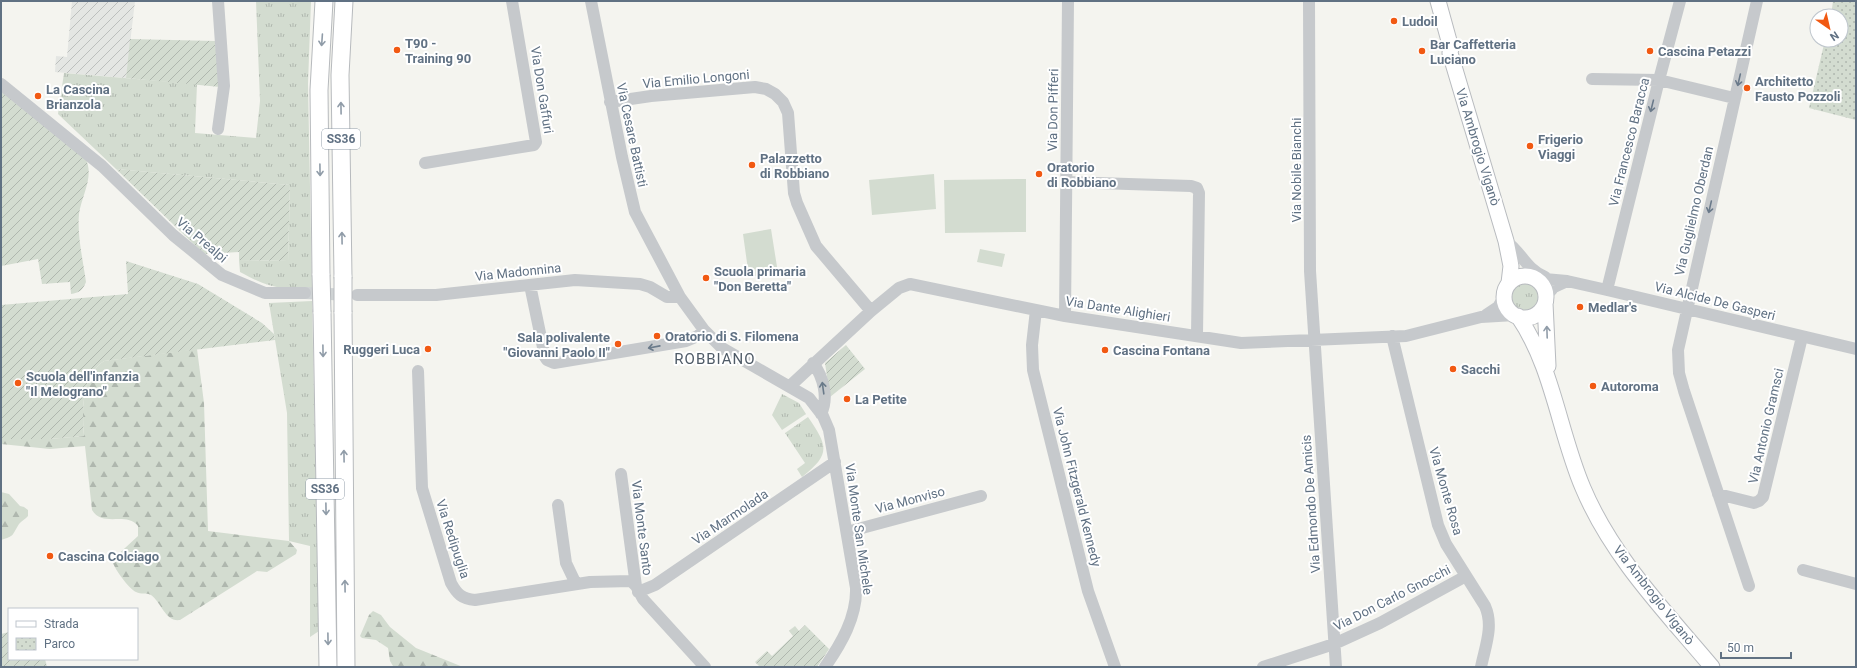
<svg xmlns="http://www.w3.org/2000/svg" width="1857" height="668" font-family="Roboto,sans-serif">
<defs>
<pattern id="industrial-furrows" width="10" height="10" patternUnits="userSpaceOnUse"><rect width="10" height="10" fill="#e4e6e3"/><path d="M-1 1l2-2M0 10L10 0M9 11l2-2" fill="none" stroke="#bcbfbd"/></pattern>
<pattern id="grass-tufts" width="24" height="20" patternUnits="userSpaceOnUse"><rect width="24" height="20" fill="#d3dcd0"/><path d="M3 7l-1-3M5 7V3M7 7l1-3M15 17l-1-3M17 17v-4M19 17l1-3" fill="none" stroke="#afb7ae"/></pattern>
<pattern id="forest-firs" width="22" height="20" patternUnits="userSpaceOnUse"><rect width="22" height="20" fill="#d3dcd0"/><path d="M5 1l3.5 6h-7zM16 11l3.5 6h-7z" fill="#afb7ae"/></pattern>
<pattern id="park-dots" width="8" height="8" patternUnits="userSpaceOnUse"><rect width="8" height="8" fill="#d3dcd0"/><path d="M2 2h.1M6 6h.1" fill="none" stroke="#afb7ae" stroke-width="1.8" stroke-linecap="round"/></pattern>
<pattern id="garden-furrows" width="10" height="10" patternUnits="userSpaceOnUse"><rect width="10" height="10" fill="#d3dcd0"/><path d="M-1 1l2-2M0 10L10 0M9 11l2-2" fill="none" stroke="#afb7ae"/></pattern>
</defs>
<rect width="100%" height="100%" fill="#f4f4ef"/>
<path fill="url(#industrial-furrows)" d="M72 1H135L126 78 55 72 56 56 67 57Z"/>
<path fill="url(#grass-tufts)" d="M256 1H311L308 84 312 289C279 289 269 288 240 272L239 260 288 261 290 185 116 169 58 114 64 73 197 84 195 133 256 138 260 101Z
M1510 297a15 15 0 1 1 30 0a15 15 0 1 1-30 0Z
M312 301 319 631 310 637V546L289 541 287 413 269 303Z
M782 394 799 403 806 414 782 430 772 415Z
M808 417C828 446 831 454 802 477L797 469 805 463 785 433Z"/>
<path fill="url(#forest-firs)" d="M197 349 204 403 208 531 289 541 297 550 296 554 267 572 257 571 180 620C165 622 162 603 151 595 146 592 141 595 136 592 129 589 113 567 112 560L138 536V526C126 511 103 528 92 510L85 446 50 449 1 444V439H49L84 436C82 412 81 376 104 361Z
M1 492 9 494 20 506 24 507 28 510V516C26 519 21 521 19 524 12 535 15 536 1 540Z
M373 611 381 615 390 627 416 648 463 667 393 666 390 661 388 648 376 640 362 638 360 636 369 615Z"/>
<path fill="url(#park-dots)" d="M1833 1H1856V120L1809 108 1825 40H1841V16H1831Z"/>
<path fill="url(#garden-furrows)" d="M130 39 215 41 220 87 126 78Z
M1 91 85 157C95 176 82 194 79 214 77 236 83 260 86 282 83 290 79 293 71 294L70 282 42 284 38 259 1 266Z
M116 169 290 185 288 261 239 260V252L204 254Z
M126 261 198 284 262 323 274 334 275 340 104 361C81 376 82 412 84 436L49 439H1V305L128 294Z
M846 345 865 369 830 397 825 363Z
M805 625 829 649 817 667H758L759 666 755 662 767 651 772 656 793 636 789 631 795 626 799 631Z
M9 632V659H45L47 667H1V634Z"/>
<path fill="#d3dcd0" d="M934 174 936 209 872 215 869 180Z
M1026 179V232L945 233 944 180Z
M771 229 778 273 749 277 743 234Z
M980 249 1005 254 1002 267 977 262Z"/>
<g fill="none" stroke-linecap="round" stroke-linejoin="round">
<path stroke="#cfd3d4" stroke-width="12" stroke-dasharray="12 6" stroke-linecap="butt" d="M305 293 349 295"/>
<g stroke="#b8bbbf" stroke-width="17">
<path id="major" d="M1438 1 1451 48 1450 53 1506 241 1511 266 1509 283
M1504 297a21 21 0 1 1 42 0a21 21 0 1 1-42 0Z
M1545 303 1548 366
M1518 316C1553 367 1559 432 1583 488 1612 557 1665 611 1712 667"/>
</g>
<g stroke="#b7babd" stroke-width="19">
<path id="highway" d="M321 275 319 90 324 1
M343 277 340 75 344 1
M322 312 328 667
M343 312 346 667"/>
</g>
<path stroke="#c6c9cc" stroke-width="12" d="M218 1 224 86 218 129
M591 1 622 157 635 212 680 297 704 330 722 348 809 398 823 416 829 430 856 588C857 617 841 644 825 667
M1309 1 1310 271 1336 667
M1592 79 1659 80 1734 98
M1 84 102 166 173 235 222 275 265 293H305
M610 102 651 96 755 87 766 89 775 94 783 102 788 113 794 193 797 203 816 246 871 311
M425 163 534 145 536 142 512 1
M1066 182 1191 186 1197 188 1199 193 1197 335
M1506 241C1522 253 1525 268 1545 277
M1533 278 1567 281 1607 290 1856 349
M530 285 545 357 547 360 554 363 686 341 698 336 704 330
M1607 290 1659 80 1680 1
M357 295H436L575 280 640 284 650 287 667 297H680
M1546 296 1554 287 1567 281
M1036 310 1032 345 1033 370 1088 591 1115 667
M1486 315 1498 307 1504 297
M1065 316 1068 1
M1392 336 1438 525 1446 544 1485 606C1494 626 1485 647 1481 667
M813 363C823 376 829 398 821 414
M418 371 422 488 451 583C457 594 462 599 475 600L590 582 631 581 636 586 643 599 705 667
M790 386 871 311 899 288 910 284 1065 316 1241 343 1406 336 1481 317 1515 315
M621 474 636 586
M1718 494 1754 503 1759 501 1763 497 1802 337
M558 505 566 563 576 584
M847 532 981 496
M1803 570 1856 584
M1749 586 1684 391 1679 373 1678 350 1757 1
M638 592 655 585 835 462
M1263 667 1334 644 1380 623 1466 576"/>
<use href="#major" stroke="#fff" stroke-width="15"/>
<use href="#highway" stroke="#fff" stroke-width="17"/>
<g stroke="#b7babd" stroke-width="19" stroke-linecap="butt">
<path id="highway-bridge" d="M321 275 322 312
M343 312V277"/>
</g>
<use href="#highway-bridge" stroke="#fff" stroke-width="17"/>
</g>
<defs><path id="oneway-shaft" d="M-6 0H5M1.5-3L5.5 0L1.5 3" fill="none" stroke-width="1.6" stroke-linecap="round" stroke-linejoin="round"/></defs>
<g stroke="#909ca8">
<use href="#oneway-shaft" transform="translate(322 40) rotate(94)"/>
<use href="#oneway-shaft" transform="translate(341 108) rotate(-91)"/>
<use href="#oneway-shaft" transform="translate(320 170) rotate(89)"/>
<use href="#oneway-shaft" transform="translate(342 238) rotate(-91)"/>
<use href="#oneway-shaft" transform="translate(1547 332) rotate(-92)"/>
<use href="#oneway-shaft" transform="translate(323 351) rotate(89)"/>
<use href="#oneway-shaft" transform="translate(344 456) rotate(-91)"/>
<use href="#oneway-shaft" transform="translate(326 509) rotate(89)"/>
<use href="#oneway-shaft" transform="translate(345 586) rotate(-91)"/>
<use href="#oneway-shaft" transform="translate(328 639) rotate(89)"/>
</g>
<g stroke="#6a7a8a">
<use href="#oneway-shaft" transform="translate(1739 80) rotate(103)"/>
<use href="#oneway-shaft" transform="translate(1652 106) rotate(104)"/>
<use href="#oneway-shaft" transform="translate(1710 207) rotate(103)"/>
<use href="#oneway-shaft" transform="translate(654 347) rotate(169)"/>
<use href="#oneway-shaft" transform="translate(823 388) rotate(-98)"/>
</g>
<g fill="#f15912" stroke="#fff" stroke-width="1.5">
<circle cx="1394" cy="21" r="4"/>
<circle cx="397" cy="50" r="4"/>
<circle cx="1422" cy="51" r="4"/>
<circle cx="1650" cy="51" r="4"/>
<circle cx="1747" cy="88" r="4"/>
<circle cx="38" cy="96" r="4"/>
<circle cx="1530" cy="146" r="4"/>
<circle cx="752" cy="165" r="4"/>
<circle cx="1039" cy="174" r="4"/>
<circle cx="706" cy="278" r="4"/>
<circle cx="1580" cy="307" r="4"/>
<circle cx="657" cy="336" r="4"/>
<circle cx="618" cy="344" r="4"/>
<circle cx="428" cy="349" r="4"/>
<circle cx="1105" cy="350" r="4"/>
<circle cx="1453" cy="369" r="4"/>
<circle cx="18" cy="383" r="4"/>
<circle cx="1593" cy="386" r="4"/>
<circle cx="847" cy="399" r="4"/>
<circle cx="50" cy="556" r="4"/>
</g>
<g text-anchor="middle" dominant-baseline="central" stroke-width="4" stroke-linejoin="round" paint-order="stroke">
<g fill="#fff" stroke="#909ca8" stroke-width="1">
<rect x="322" y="129" width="38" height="20" rx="3"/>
<rect x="306" y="479" width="38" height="20" rx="3"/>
</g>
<g font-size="12" font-weight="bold" fill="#607183">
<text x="341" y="139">SS36</text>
<text x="325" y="489">SS36</text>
</g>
<g font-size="13" font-weight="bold" fill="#607183" stroke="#fff" text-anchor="start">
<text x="1402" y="21">Ludoil</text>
<text x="405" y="43">T90 -<tspan x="405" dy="15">Training 90</tspan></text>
<text x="1430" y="44">Bar Caffetteria<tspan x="1430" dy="15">Luciano</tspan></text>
<text x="1658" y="51">Cascina Petazzi</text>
<text x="1755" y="81">Architetto<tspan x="1755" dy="15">Fausto Pozzoli</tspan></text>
<text x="46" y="89">La Cascina<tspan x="46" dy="15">Brianzola</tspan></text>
<text x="1538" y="139">Frigerio<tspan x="1538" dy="15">Viaggi</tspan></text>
<text x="760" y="158">Palazzetto<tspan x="760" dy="15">di Robbiano</tspan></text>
<text x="1047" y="167">Oratorio<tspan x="1047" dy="15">di Robbiano</tspan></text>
<text x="714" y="271">Scuola primaria<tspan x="714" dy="15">"Don Beretta"</tspan></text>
<text x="1588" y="307">Medlar's</text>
<text x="665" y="336">Oratorio di S. Filomena</text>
<text x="610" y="337" text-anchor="end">Sala polivalente<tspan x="610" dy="15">"Giovanni Paolo II"</tspan></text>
<text x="420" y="349" text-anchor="end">Ruggeri Luca</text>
<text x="1113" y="350">Cascina Fontana</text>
<text x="1461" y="369">Sacchi</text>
<text x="26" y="376">Scuola dell'infanzia<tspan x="26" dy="15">"Il Melograno"</tspan></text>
<text x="1601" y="386">Autoroma</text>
<text x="855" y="399">La Petite</text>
<text x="58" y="556">Cascina Colciago</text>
</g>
<g font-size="13" fill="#607183" stroke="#fff">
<text transform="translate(696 79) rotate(-5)">Via Emilio Longoni</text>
<text transform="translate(542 90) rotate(81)">Via Don Gaffuri</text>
<text transform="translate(1053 110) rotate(-89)">Via Don Pifferi</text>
<text transform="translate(632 135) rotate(78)">Via Cesare Battisti</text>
<text transform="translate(1629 142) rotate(-76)">Via Francesco Baracca</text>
<text transform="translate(1478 147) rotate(73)">Via Ambrogio Viganò</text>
<text transform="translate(1296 170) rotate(-90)">Via Nobile Bianchi</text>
<text transform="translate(1694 211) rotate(-77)">Via Guglielmo Oberdan</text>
<text transform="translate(202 240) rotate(40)">Via Prealpi</text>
<text transform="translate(518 272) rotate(-6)">Via Madonnina</text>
<text transform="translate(1715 301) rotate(14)">Via Alcide De Gasperi</text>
<text transform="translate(1118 309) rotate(9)">Via Dante Alighieri</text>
<text transform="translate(1766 426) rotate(-77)">Via Antonio Gramsci</text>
<text transform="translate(1077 487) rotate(76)">Via John Fitzgerald Kennedy</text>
<text transform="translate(1446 491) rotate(74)">Via Monte Rosa</text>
<text transform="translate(910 500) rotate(-15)">Via Monviso</text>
<text transform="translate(1311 504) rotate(-94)">Via Edmondo De Amicis</text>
<text transform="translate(730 517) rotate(-34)">Via Marmolada</text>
<text transform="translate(642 528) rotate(83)">Via Monte Santo</text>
<text transform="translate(859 529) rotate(82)">Via Monte San Michele</text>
<text transform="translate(453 539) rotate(72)">Via Redipuglia</text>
<text transform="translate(1654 595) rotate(52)">Via Ambrogio Viganò</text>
<text transform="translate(1392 598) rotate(-27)">Via Don Carlo Gnocchi</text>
</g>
<g font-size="15" letter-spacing="1" fill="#4f5b67" stroke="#fff">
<text x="715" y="359">ROBBIANO</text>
</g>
</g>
<rect width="1857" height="668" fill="none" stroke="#607183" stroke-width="4"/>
<rect x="8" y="608" width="130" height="52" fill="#ffffff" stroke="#bfc6cd"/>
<rect x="16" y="621" width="20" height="6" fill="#ffffff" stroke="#bfc6cd"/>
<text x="44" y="628" font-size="12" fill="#607183">Strada</text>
<rect x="16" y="638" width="20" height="12" fill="url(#park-dots)" stroke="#bfc6cd"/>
<text x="44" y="648" font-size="12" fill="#607183">Parco</text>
<g transform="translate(1829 28) rotate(146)"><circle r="19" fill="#ffffff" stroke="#bfc6cd"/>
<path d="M0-3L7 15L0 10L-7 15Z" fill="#f15912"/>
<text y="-6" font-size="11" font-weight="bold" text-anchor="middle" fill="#607183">N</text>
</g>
<path d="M1721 652v6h70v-6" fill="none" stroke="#607183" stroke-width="2"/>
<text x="1727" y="652" font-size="12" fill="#607183" stroke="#ffffff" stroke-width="3" paint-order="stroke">50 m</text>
</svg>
